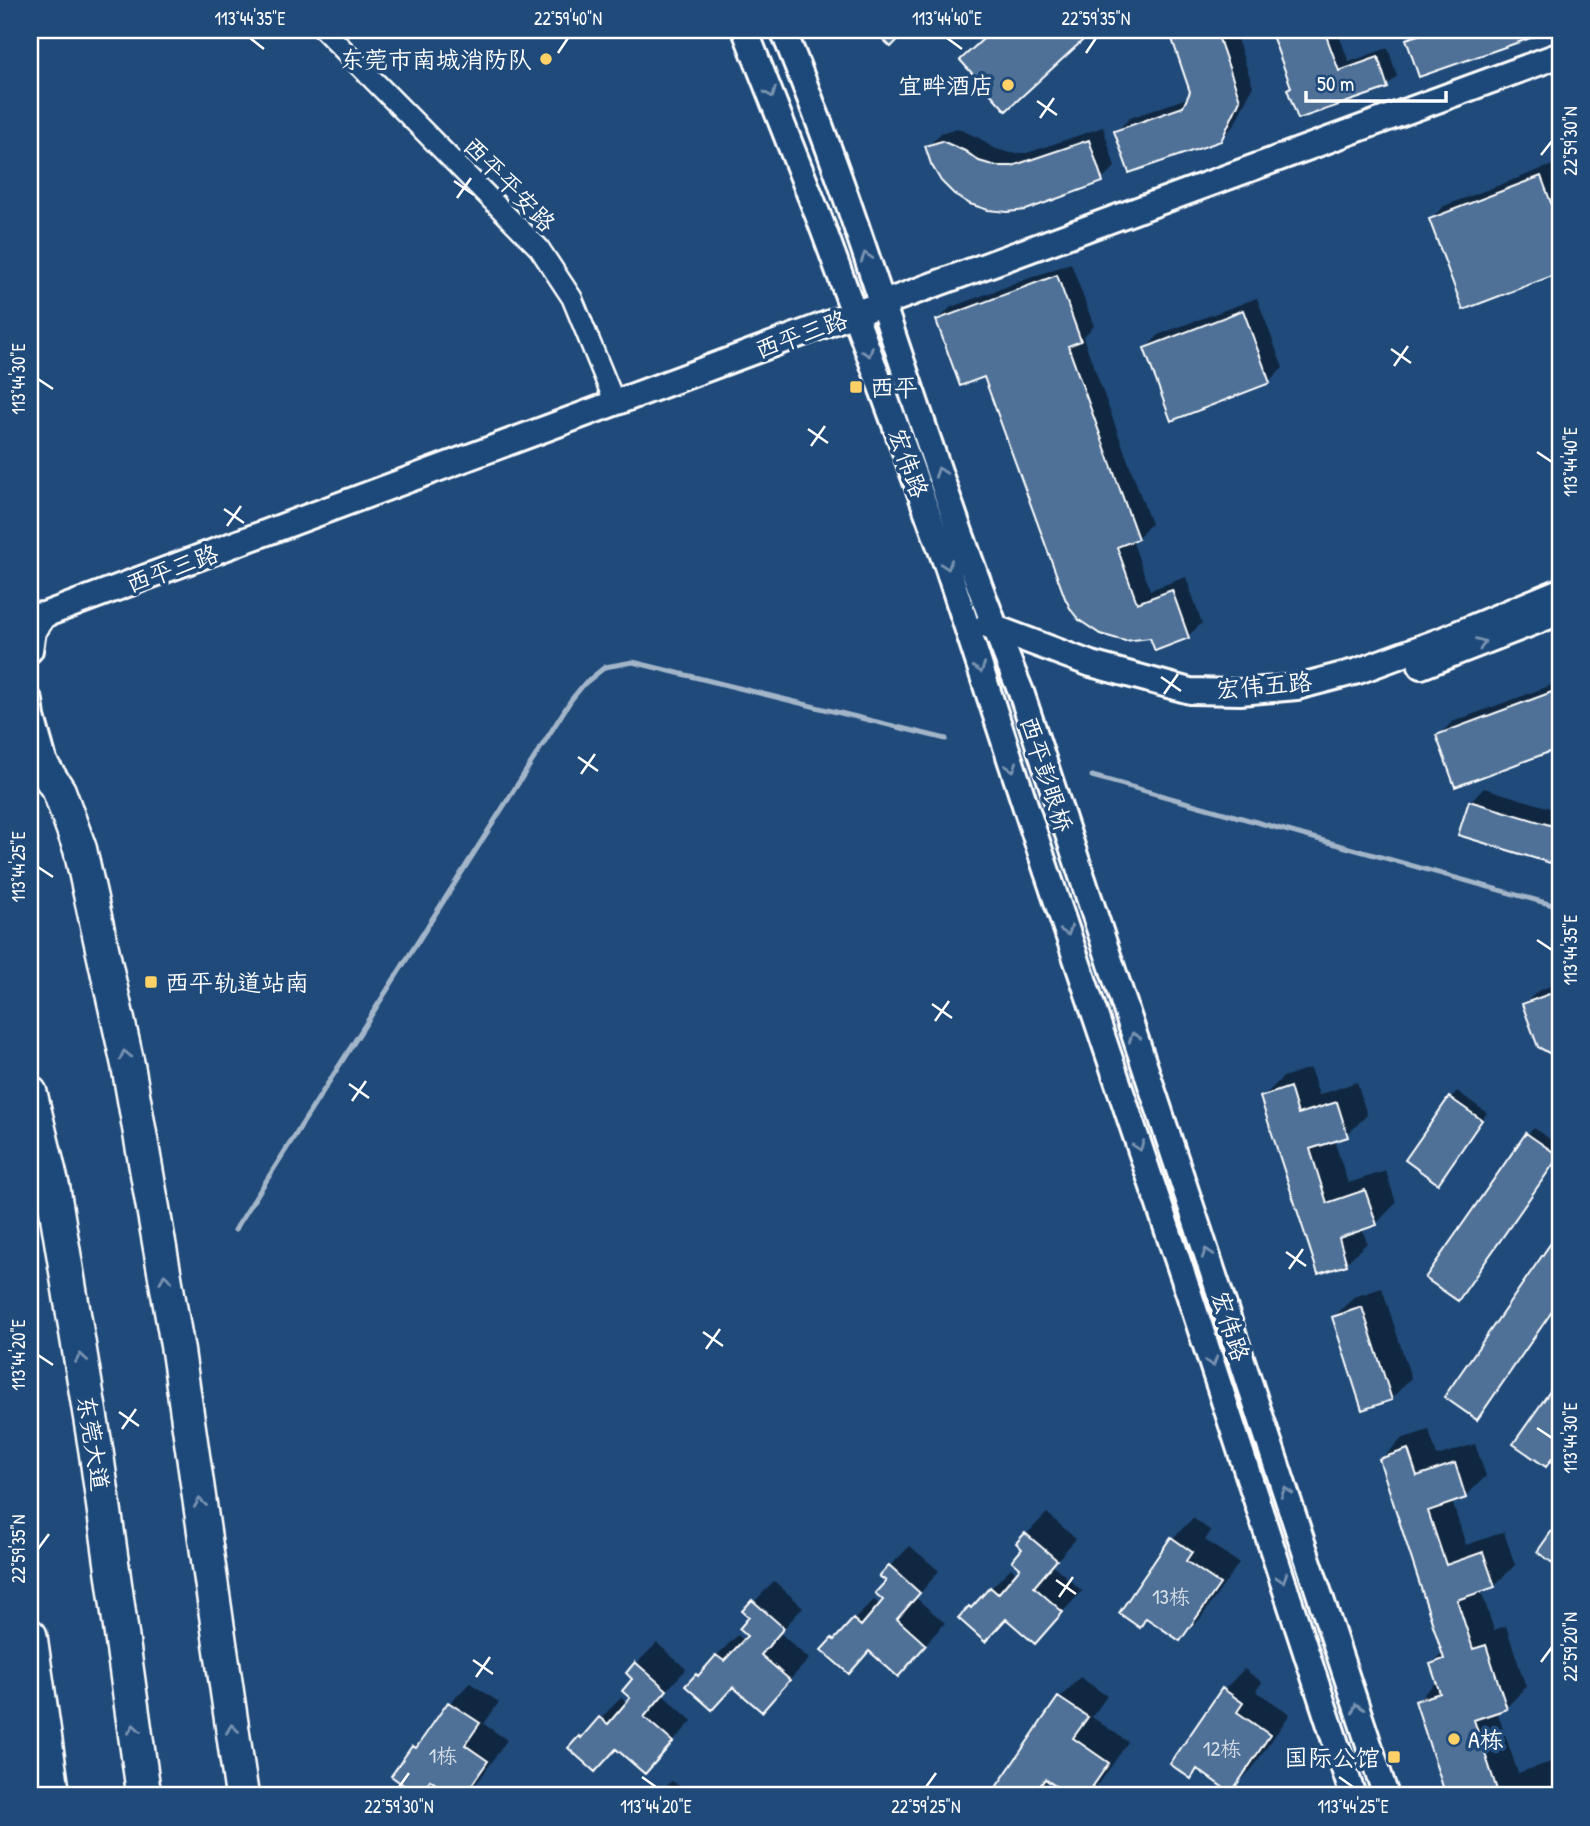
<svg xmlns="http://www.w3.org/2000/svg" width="1590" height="1826" font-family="'Patrick Hand','LXGW WenKai TC',sans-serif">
<rect width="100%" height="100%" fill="#1f4a7a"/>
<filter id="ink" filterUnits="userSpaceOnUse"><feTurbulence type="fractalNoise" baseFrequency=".0143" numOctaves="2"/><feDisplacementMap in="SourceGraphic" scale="14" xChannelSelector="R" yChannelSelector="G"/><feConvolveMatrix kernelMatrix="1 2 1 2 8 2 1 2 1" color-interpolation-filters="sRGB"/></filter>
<g filter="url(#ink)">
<path fill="#0007" d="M1171 30H1234L1253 86 1234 125 1220 140 1116 131 1130 118 1190 97 1192 92Z
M1272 30H1337L1349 62 1388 48 1397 76 1387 86 1299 117 1292 86Z
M1418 30H1533L1524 38 1408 39Z
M1103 127 1115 167 1102 180 1025 208 927 147 941 133 957 128 979 138 993 148 1010 153H1027Z
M1555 164 1560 178V271L1464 308 1431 219 1444 206Z
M1071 263 1094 326 1083 337 1151 524 1137 538 1132 540 1150 590 1186 577 1202 623 1188 636 1156 648 1151 637 985 374 938 320 951 307Z
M1257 298 1283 368 1269 381 1146 348 1160 334Z
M1560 682V747L1456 785 1438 736 1452 722Z
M1484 788 1560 811V864L1461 834 1470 802Z
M1560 982V1057L1539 1046 1524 1004 1538 991Z
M1310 1068 1319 1095 1357 1082 1367 1115 1347 1135 1334 1140 1348 1183 1386 1171 1396 1203 1376 1224 1362 1228 1367 1243 1346 1263 1319 1272 1262 1098 1283 1077Z
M1457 1091 1487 1113 1444 1175 1407 1160 1451 1098Z
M1534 1128 1560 1146V1155L1464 1293 1458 1299 1528 1134Z
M1560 1233V1301L1483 1411 1447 1396Z
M1382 1288 1411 1378 1391 1399 1334 1317 1354 1297Z
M1429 1430 1437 1456 1475 1444 1486 1476 1465 1497 1452 1501 1466 1545 1504 1532 1515 1565 1494 1586 1481 1590 1494 1630 1506 1626 1526 1687 1506 1708 1497 1711 1518 1773 1551 1762 1560 1790V1796H1448L1417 1701 1437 1681 1432 1664 1443 1652 1381 1460 1401 1439Z
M1047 1513 1076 1539 1053 1565 1082 1591 1035 1642 1007 1618H961L1011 1568 1018 1574 1022 1568 1025 1549 1018 1543Z
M1193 1518 1211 1531 1205 1540 1239 1563 1200 1619 1180 1639 1148 1617 1140 1625 1173 1538Z
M910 1546 939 1571 916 1598 945 1623 898 1674 870 1650 849 1672 824 1650 874 1600 881 1606 886 1600 890 1566Z
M774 1581 803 1607 780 1633 809 1659 762 1710 734 1685 712 1707 697 1675 738 1635 745 1641 749 1636 754 1602Z
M657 1643 686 1669 663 1695 692 1721 645 1772 617 1747 571 1748 621 1698 628 1703 633 1698 637 1663Z
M1244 1669 1262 1682 1256 1691 1290 1714 1251 1770 1231 1790 1199 1768 1191 1776 1224 1690Z
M1080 1677 1107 1696 1092 1717 1128 1742 1101 1781 1086 1796H1073L1049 1779 1037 1796H992L1060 1698Z
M470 1683 499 1702 484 1724 507 1740 480 1779 463 1796H456L432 1780 419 1793 394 1776 414 1747 432 1729 450 1703Z
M672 1781 694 1796H656Z"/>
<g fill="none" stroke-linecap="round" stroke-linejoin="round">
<path stroke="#a3b5c8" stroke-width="5" d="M1092 776 1560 907
M235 1230 571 700 584 684 605 667 633 662 946 739"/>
</g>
<path fill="#507197" stroke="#fff" stroke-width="2" d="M873 30H907L891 47Z
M993 30H1094L1006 111 960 60Z
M1169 30H1216L1240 100 1221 141 1129 173 1114 131 1183 107 1190 92Z
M1270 30H1324L1339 71 1378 57 1388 88 1298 119 1287 89 1291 87Z
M1433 30H1547L1548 32 1419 77 1406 39Z
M1089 140 1103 182 1026 210 1007 212 988 210 970 204 954 194 941 181 931 164 925 146 942 141 965 151 979 161 996 166H1012Z
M1541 176 1560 227V273L1463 310 1429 219Z
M1057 275 1081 341 1068 346 1138 539 1117 547 1137 603 1172 590 1189 638 1155 651 1150 638 1125 641 1100 634 1079 620 1071 610 1065 598 984 377 960 386 936 320Z
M1243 310 1270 383 1171 421 1144 348Z
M1560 689V748L1455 787 1436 735Z
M1469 801 1560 828V866L1458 835Z
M1560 990V1059L1538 1047 1522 1004Z
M1290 1087 1298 1114 1337 1102 1348 1137 1310 1149 1327 1203 1365 1190 1377 1225 1339 1238 1347 1265 1318 1274 1260 1097Z
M1449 1097 1482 1120 1438 1184 1405 1160Z
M1526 1133 1559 1156 1458 1301 1425 1278Z
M1560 1230V1300L1477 1420 1444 1397Z
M1362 1307 1392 1400 1362 1410 1332 1317Z
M1560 1377V1447L1546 1467 1513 1444Z
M1408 1449 1417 1476 1455 1463 1466 1498 1428 1511 1446 1565 1483 1552 1495 1587 1457 1600 1473 1649 1486 1645 1507 1709 1474 1720 1499 1796H1446L1415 1701 1440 1693 1430 1664 1444 1659 1379 1459Z
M1560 1519V1568L1537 1552Z
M1025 1533 1057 1560 1034 1587 1063 1612 1035 1644 1006 1619 985 1642 958 1618 969 1606 971 1608 990 1587 998 1594 1020 1568 1012 1561 1022 1549 1016 1543Z
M1171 1537 1192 1552 1186 1561 1220 1584 1180 1641 1146 1618 1140 1628 1119 1613Z
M889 1565 920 1593 897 1619 926 1645 898 1677 869 1651 849 1674 821 1650 832 1638 834 1640 853 1619 861 1626 883 1600 875 1593 886 1581 879 1576Z
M752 1600 784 1628 761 1655 790 1680 762 1712 733 1687 712 1710 685 1686 696 1674 698 1676 716 1655 724 1661 747 1636 739 1629 749 1617 742 1611Z
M635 1662 667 1690 644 1717 673 1742 645 1774 616 1749 595 1772 568 1748 579 1736 581 1738 599 1717 608 1724 630 1698 622 1691 632 1679 626 1673Z
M1222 1688 1243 1703 1237 1712 1270 1735 1231 1793 1197 1769 1191 1779 1170 1764Z
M1058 1697 1088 1717 1073 1738 1109 1763 1086 1796H1070L1045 1779 1033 1796H990Z
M448 1702 480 1723 465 1745 488 1761 464 1796H453L430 1780 419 1796 391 1776 412 1746 416 1748Z"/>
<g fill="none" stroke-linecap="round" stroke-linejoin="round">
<g stroke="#fff" stroke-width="24">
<path id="minor" d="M324 30 539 248 572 298 615 403"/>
</g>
<g stroke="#fff" stroke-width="30">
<path id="tertiary" d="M745 30 821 223 947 566 1045 866 1193 1306 1353 1796
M783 30C872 247 931 475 1021 692L1386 1796
M30 616 44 615 854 314 1560 55
M987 625 1091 664 1190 691 1240 692 1297 687 1358 671 1442 640 1560 591
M30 650 33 631 44 615
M1421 666 1560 612
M30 701 32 717 45 764"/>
</g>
<g stroke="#fff" stroke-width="37">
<path id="primary" d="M30 747 59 791 80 849 128 1065 178 1351 242 1796"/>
</g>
<g stroke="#fff" stroke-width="38">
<path id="trunk" d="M30 1093 53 1189 96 1451 144 1796
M30 1636 53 1796"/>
</g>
<use href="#minor" stroke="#1f4a7a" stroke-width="19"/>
<use href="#tertiary" stroke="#1f4a7a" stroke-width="24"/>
<use href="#primary" stroke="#1f4a7a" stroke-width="32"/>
<use href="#trunk" stroke="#1f4a7a" stroke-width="33"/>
</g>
<defs><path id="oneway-chevron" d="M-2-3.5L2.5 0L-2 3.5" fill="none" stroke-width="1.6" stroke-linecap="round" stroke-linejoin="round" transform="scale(1.75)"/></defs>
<g stroke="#7992af">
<use href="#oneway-chevron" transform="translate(771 93) rotate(68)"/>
<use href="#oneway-chevron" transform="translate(866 257) rotate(-108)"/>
<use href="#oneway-chevron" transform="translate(868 352) rotate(70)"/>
<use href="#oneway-chevron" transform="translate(940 472) rotate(-109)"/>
<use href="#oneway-chevron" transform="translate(947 565) rotate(71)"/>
<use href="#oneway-chevron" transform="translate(1481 643) rotate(-21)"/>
<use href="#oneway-chevron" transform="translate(980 668) rotate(72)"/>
<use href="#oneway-chevron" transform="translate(1012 767) rotate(72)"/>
<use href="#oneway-chevron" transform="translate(1067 931) rotate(71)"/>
<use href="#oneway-chevron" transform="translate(1134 1037) rotate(-108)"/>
<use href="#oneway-chevron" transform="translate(125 1055) rotate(-102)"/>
<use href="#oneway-chevron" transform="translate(1139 1146) rotate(71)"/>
<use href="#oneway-chevron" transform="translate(1207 1253) rotate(-108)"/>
<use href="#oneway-chevron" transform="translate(165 1279) rotate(-100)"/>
<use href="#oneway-chevron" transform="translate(81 1358) rotate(-99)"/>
<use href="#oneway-chevron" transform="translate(1212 1362) rotate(72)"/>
<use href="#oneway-chevron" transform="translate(1286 1492) rotate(-108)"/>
<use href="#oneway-chevron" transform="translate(200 1503) rotate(-98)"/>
<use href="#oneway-chevron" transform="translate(1282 1578) rotate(72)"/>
<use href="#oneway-chevron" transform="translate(1357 1708) rotate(-108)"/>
<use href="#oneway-chevron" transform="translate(134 1729) rotate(-98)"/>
<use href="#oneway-chevron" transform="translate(232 1729) rotate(-98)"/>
</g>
</g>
<path fill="none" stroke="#fff" stroke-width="2.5" d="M250 38 264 49M947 38 962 49M558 53 568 38M1086 53 1096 38M1037 101 1057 115M1040 118 1054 98M1541 155 1552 141M454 181 474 195M457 198 471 178M1391 349 1411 363M1394 366 1408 346M38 379 53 389M808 429 828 443M811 446 825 426M1537 452 1552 462M224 509 244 523M227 526 241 506M1161 677 1181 691M1164 694 1178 674M578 757 598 771M581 774 595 754M38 867 53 877M1537 940 1552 950M932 1004 952 1018M935 1021 949 1001M349 1084 369 1098M352 1101 366 1081M1286 1252 1306 1266M1289 1269 1303 1249M703 1332 723 1346M706 1349 720 1329M38 1355 53 1365M119 1412 139 1426M1537 1428 1552 1438M122 1429 136 1409M38 1549 49 1534M1056 1580 1076 1594M1059 1597 1073 1577M473 1660 493 1674M1541 1662 1552 1647M476 1677 490 1657M642 1777 656 1787M1339 1777 1353 1787M399 1787 409 1773M926 1787 936 1773"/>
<g fill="#ffd166" stroke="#1f4a7a" stroke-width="2.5">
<circle cx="546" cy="59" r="7"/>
<circle cx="1008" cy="85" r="7"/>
<rect x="849" y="380" width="14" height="14" rx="3.5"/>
<rect x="144" y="975" width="14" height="14" rx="3.5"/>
<circle cx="1454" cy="1739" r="7"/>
<rect x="1387" y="1750" width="14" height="14" rx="3.5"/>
</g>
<g text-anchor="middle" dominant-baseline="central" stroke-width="7" stroke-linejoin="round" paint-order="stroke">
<g font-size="21" fill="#d3dce5">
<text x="1171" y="1596">13栋</text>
<text x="1222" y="1748">12栋</text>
<text x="443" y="1755">1栋</text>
</g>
<g font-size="24" fill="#fff" stroke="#1f4a7a" text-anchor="end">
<text x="532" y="59">东莞市南城消防队</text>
<text x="994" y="85">宜畔酒店</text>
<text x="870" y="387" text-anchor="start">西平</text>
<text x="165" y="982" text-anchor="start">西平轨道站南</text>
<text x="1468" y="1739" text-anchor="start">A栋</text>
<text x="1380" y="1757">国际公馆</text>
</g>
<g font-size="24" fill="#fff" stroke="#1f4a7a">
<text transform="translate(510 184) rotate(46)">西平平安路</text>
<text transform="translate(801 334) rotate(-20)">西平三路</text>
<text transform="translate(909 463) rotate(70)">宏伟路</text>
<text transform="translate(172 568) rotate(-20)">西平三路</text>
<text transform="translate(1264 685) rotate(-5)">宏伟五路</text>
<text transform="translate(1047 774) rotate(72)">西平彭眼桥</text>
<text transform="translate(1231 1326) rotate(72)">宏伟路</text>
<text transform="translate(94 1443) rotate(81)">东莞大道</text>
</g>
</g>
<rect width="1590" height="1826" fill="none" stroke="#1f4a7a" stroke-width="77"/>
<path d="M1306 91v10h140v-10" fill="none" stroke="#ffffff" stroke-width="3.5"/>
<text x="1317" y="91" font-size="21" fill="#ffffff" stroke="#1f4a7a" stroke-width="5" paint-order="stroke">50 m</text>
<rect x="38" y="38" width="1514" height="1749" fill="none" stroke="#fff" stroke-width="2.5"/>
<g font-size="18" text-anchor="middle" fill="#fff">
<text x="250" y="25">113°44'35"E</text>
<text x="568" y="25">22°59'40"N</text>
<text x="947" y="25">113°44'40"E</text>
<text x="1096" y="25">22°59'35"N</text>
<text transform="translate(1571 141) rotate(-90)" y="6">22°59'30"N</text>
<text transform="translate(19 379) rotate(-90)" y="6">113°44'30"E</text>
<text transform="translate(1571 462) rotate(-90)" y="6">113°44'40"E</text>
<text transform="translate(19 867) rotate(-90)" y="6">113°44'25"E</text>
<text transform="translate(1571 950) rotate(-90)" y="6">113°44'35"E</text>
<text transform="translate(19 1355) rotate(-90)" y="6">113°44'20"E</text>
<text transform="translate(1571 1438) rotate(-90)" y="6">113°44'30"E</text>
<text transform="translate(19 1549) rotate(-90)" y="6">22°59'35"N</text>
<text transform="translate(1571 1647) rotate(-90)" y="6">22°59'20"N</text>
<text x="399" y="1813">22°59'30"N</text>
<text x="656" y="1813">113°44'20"E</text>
<text x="926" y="1813">22°59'25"N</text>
<text x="1353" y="1813">113°44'25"E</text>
</g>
</svg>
